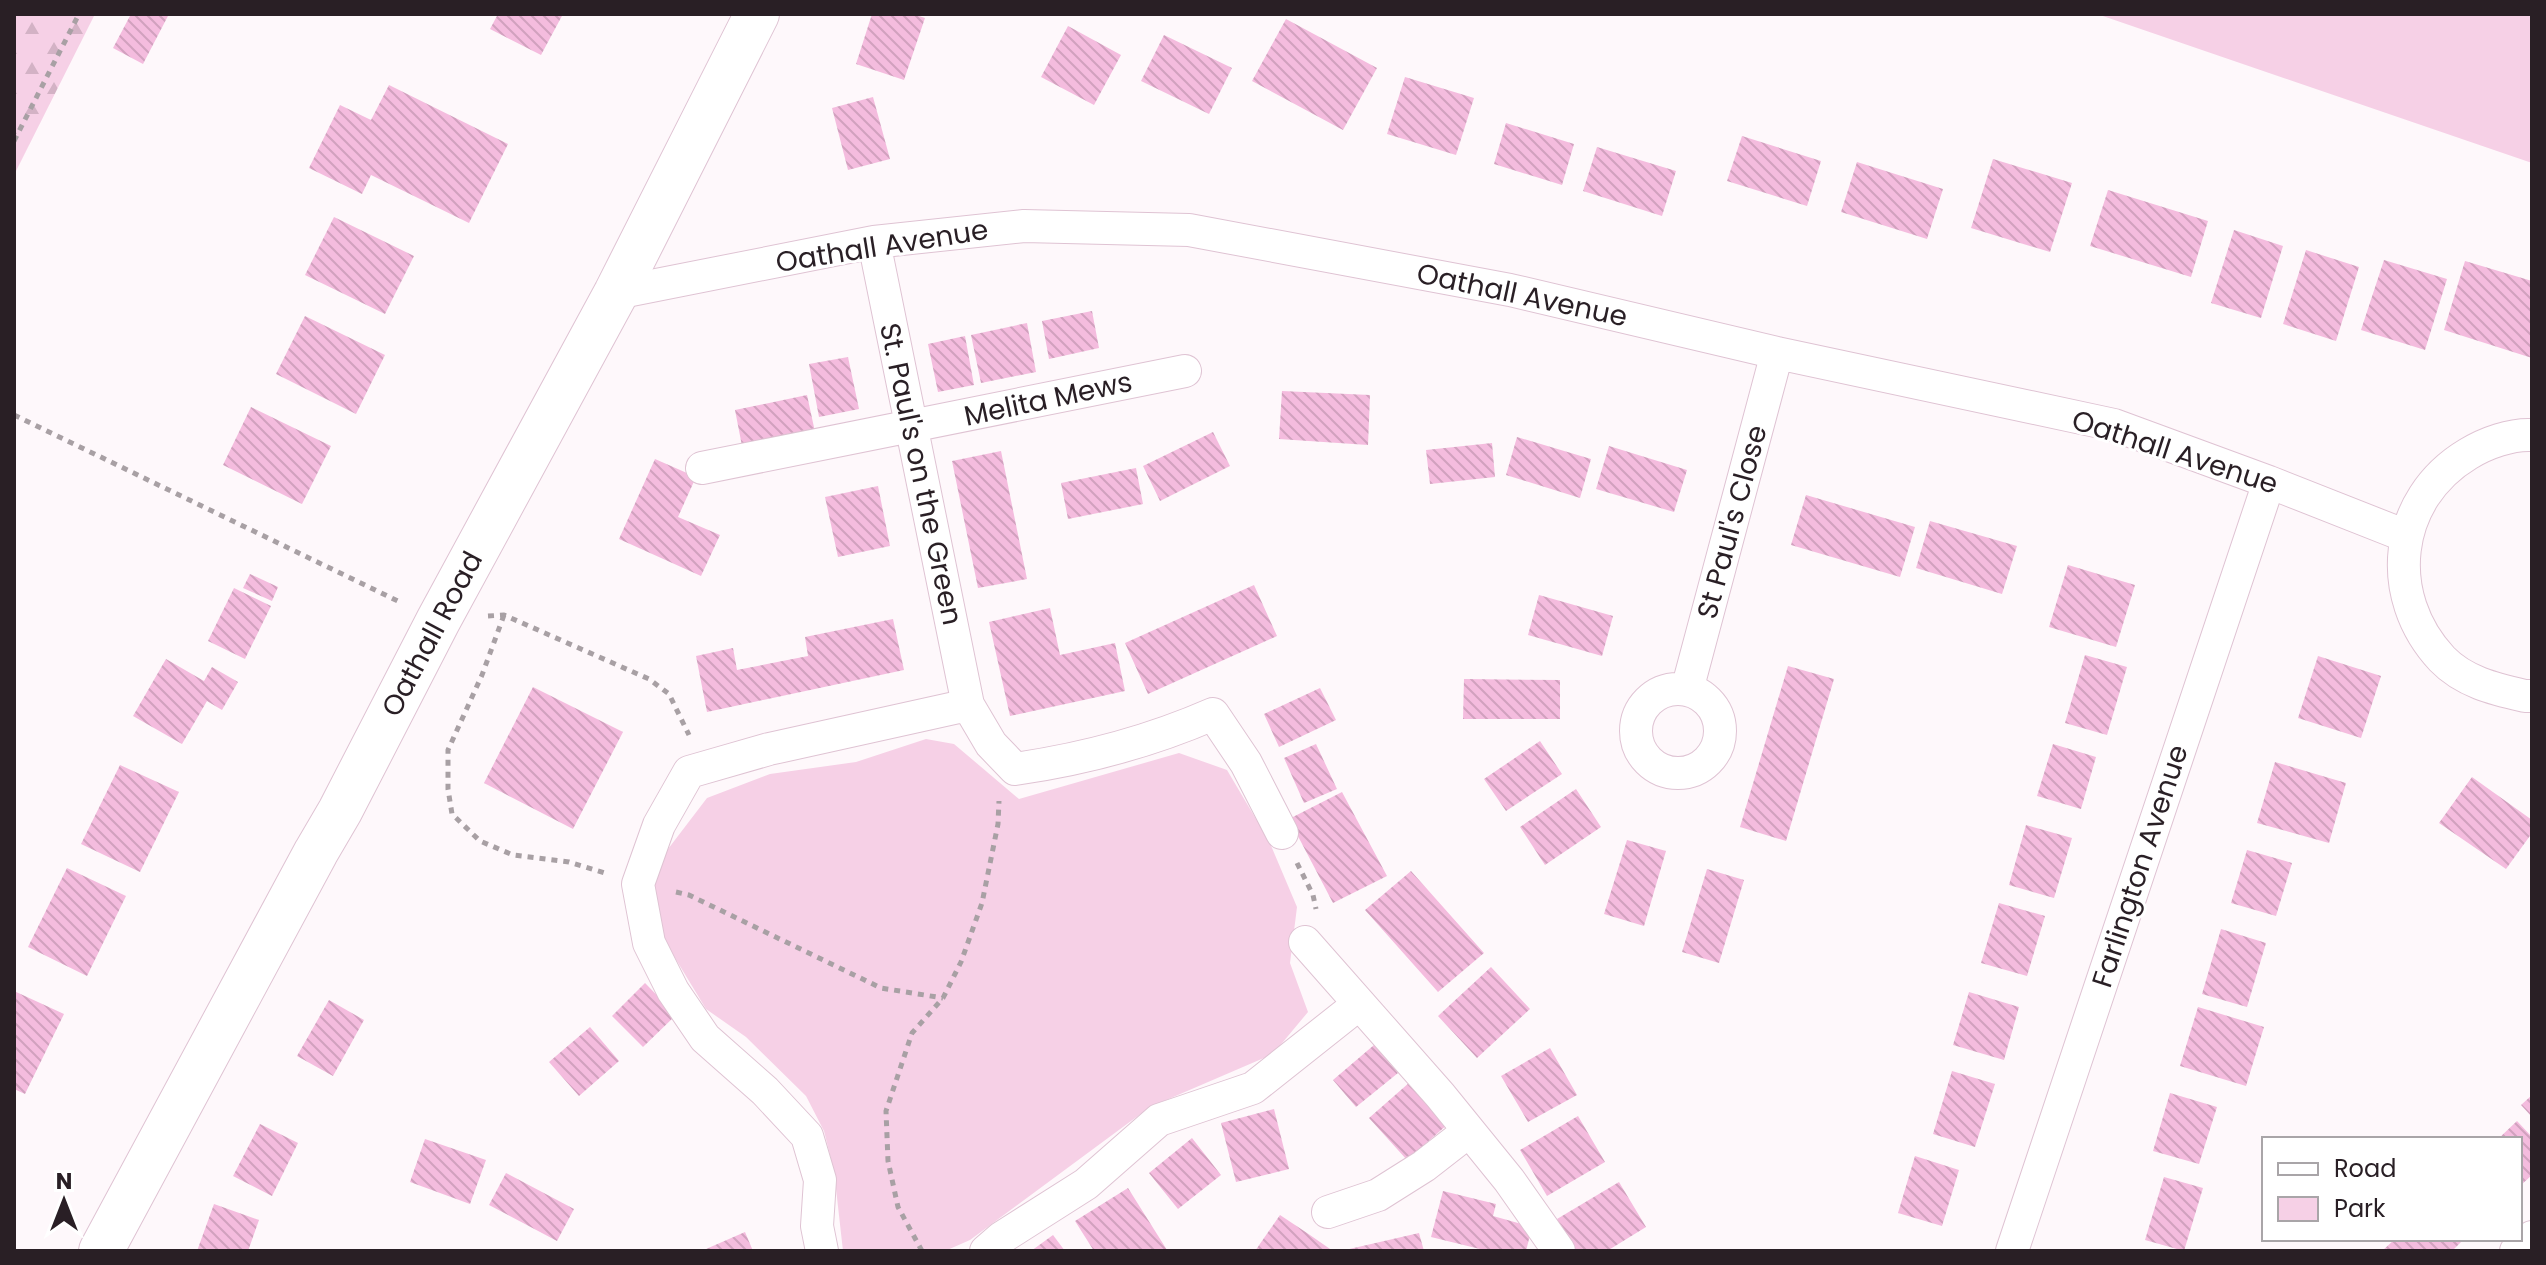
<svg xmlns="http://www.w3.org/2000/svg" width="2546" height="1265" font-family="Poppins,sans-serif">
<defs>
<pattern id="forest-firs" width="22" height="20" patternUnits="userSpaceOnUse" patternTransform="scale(2)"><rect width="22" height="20" fill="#f6d0e6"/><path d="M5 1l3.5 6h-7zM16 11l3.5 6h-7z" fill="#d3b2c5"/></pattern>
<pattern id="building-back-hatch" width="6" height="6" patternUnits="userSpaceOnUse" patternTransform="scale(2)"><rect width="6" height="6" fill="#f4bcde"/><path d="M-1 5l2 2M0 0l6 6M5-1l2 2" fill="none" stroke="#d1a1be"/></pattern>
</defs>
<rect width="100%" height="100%" fill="#fef8fb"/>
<path fill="url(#forest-firs)" d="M14 14H95L14 175Z"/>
<path fill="#f6d0e6" d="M2097 14H2532V163Z
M926 739 954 744 1019 799 1179 753 1227 770 1269 841 1297 907 1290 963 1308 1012 1273 1054 1150 1107 970 1240 945 1251H843L834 1171 824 1131 806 1096 746 1037 706 1009 666 943 652 898V870L707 798 770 774 856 762Z"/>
<path fill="url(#building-back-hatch)" d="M131 14H169L143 64 113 48Z
M498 14H563L541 55 490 29Z
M872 14H913L925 18 904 80 856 64Z
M1286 19 1377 68 1343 130 1252 81Z
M1068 26 1121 55 1094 105 1041 77Z
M1164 35 1232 68 1209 114 1141 81Z
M1405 77 1474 98 1456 155 1387 134Z
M389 85 508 144 469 223 371 175 362 194 309 168 340 105 371 120Z
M873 97 890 159 848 170 832 108Z
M1506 123 1574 144 1562 185 1494 164Z
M1742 136 1821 161 1807 206 1727 181Z
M1597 147 1676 171 1662 216 1583 191Z
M1993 159 2072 183 2050 252 1971 228Z
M1857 162 1943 189 1927 239 1841 212Z
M2108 190 2208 221 2191 277 2090 246Z
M334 217 414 256 385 314 305 275Z
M2234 230 2283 246 2261 318 2211 303Z
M2306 250 2359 267 2336 341 2283 324Z
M2384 260 2447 279 2425 350 2361 330Z
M2465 261 2532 281V358L2444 330Z
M1092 311 1099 348 1049 359 1042 321Z
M305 316 385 355 356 414 276 374Z
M1027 323 1036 372 981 383 971 335Z
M965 336 974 385 938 392 928 344Z
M848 357 859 409 819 417 809 364Z
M1282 391 1370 395 1368 445 1279 439Z
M807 395 815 432 742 446 735 410Z
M251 407 331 446 302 504 223 465Z
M1213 432 1230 466 1160 501 1143 466Z
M1517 437 1591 459 1580 498 1506 475Z
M1492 443 1495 477 1430 484 1426 450Z
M1609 446 1687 470 1674 512 1596 489Z
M1001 451 1027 579 978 588 952 461Z
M655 459 696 477 678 517 720 535 701 576 619 539Z
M1136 468 1143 504 1068 519 1061 483Z
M878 486 890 546 838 557 825 497Z
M1806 495 1915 527 1900 577 1791 545Z
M1930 521 2017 546 2002 594 1916 568Z
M2068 565 2135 585 2116 647 2049 627Z
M250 574 278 587 272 601 243 588Z
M1254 585 1277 636 1148 694 1125 643Z
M234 588 271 606 245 659 208 641Z
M1539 595 1613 616 1602 656 1528 635Z
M1050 608 1060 655 1115 643 1125 691 1010 716 989 622Z
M893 619 904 670 707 712 696 656 733 648 737 670 808 656 805 637Z
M2085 655 2127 667 2107 735 2065 723Z
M2318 656 2381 676 2361 738 2298 718Z
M166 659 204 681 212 667 238 682 222 710 207 701 182 744 133 716Z
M1788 666 1834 679 1786 841 1740 827Z
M1464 679 1560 680V719H1463Z
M533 687 623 732 573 829 484 783Z
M1320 688 1336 720 1279 747 1264 714Z
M1540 741 1562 774 1506 811 1484 779Z
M1316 744 1337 789 1304 803 1284 758Z
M2053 744 2096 757 2081 809 2037 796Z
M2275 762 2346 783 2329 843 2257 823Z
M120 765 179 792 140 872 81 844Z
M2472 777 2532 820V833L2506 869 2439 823Z
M1576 789 1601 827 1545 865 1520 827Z
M1342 792 1387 876 1333 903 1289 819Z
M2026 825 2072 838 2054 898 2009 885Z
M1627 840 1666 851 1644 926 1604 914Z
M2247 850 2292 863 2276 916 2231 903Z
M67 868 126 896 87 976 28 947Z
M1707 869 1744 880 1719 963 1682 952Z
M1411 871 1484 953 1438 992 1365 910Z
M1999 903 2045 916 2027 976 1981 963Z
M2221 929 2266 943 2247 1007 2202 994Z
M1491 967 1530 1009 1477 1058 1438 1016Z
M645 983 676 1015 643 1047 612 1016Z
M14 991 64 1014 25 1094 14 1089Z
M1969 992 2019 1007 2004 1060 1953 1045Z
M329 1000 364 1020 333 1076 297 1056Z
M2198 1007 2264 1027 2246 1086 2180 1066Z
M590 1027 619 1061 579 1096 549 1062Z
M1374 1045 1398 1073 1356 1107 1333 1080Z
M1550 1048 1577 1095 1528 1122 1501 1076Z
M1952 1071 1995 1084 1975 1147 1933 1134Z
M1410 1082 1448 1124 1407 1160 1369 1118Z
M2170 1093 2217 1107 2199 1164 2153 1151Z
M2532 1095V1117L2521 1105Z
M1274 1109 1289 1169 1236 1182 1221 1123Z
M1578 1116 1605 1162 1547 1196 1520 1150Z
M2517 1121 2532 1137V1175L2520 1186V1139H2498Z
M260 1124 298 1143 272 1196 233 1176Z
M1192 1138 1221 1175 1178 1209 1149 1173Z
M425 1139 486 1160 470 1204 410 1182Z
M1915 1156 1959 1170 1942 1226 1898 1213Z
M506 1173 574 1209 557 1241 489 1205Z
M2164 1177 2203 1188 2184 1251 2145 1240Z
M1619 1182 1646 1227 1607 1251H1576L1557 1219Z
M1128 1188 1167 1250 1165 1251H1094L1075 1221Z
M1443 1191 1496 1204 1493 1216 1532 1227 1526 1251H1488L1431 1237Z
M214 1204 259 1220 248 1251H197Z
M1280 1215 1307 1233 1333 1251H1255Z
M745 1232 753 1251H707L706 1249Z
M1419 1233 1424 1251H1345V1250Z
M1053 1235 1065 1251H1031Z
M2395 1239H2464L2452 1251H2382Z"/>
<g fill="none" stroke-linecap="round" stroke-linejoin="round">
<g stroke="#dfc3d3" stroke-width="34">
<path id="minor" d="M874 242 968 705 991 744 1015 769C1084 759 1149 742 1213 714L1246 763 1282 833
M616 293 874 242 1024 226 1189 230 1510 290 1777 353 2114 425 2269 482 2406 536
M2532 435C2511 434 2486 443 2468 454 2393 499 2383 596 2442 659 2464 682 2495 689 2525 696H2532
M702 468 1185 371
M1636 731a42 42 0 1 1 84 0a42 42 0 1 1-84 0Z
M1687 690 1777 353
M1305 942 1440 1095 1509 1180 1559 1251
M1328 1212 1378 1195 1424 1166 1469 1131
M822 1251 817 1226 820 1180 807 1136 765 1091 705 1038 673 991 649 943 638 884 659 825 689 772 769 749 968 705
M986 1251 1001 1238 1086 1184 1159 1120 1253 1088 1359 1004
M2012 1251 2269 482
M2516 1251 2532 1237"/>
</g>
<g stroke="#dfc3d3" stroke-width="46">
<path id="secondary" d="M101 1251 316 852 340 811 438 621 616 293 757 14"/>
</g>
<path stroke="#a8a0a4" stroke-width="5" stroke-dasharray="6 6" stroke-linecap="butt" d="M14 141 79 14
M14 415 402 603
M504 615 482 675 448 750V789L452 814 480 841 513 855 569 862 605 873
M488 616 504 615 649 679 669 694 689 735
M1297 863 1313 895 1316 909
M676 892 689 895 881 988 943 998
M922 1251 898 1207 888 1161 886 1111 912 1033 943 998 961 962 982 903 998 824 999 801"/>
<use href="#minor" stroke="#fff" stroke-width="32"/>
<use href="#secondary" stroke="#fff" stroke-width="44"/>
</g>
<g text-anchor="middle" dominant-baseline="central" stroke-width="6" stroke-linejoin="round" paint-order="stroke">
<g font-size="28" fill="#291f25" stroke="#fff">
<text transform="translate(882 246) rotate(-9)">Oathall Avenue</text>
<text transform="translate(1522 295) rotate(12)">Oathall Avenue</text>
<text transform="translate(1048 399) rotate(-12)">Melita Mews</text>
<text transform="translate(2175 452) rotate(18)">Oathall Avenue</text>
<text transform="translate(921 474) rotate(78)">St. Paul's on the Green</text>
<text transform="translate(1732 522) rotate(-75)">St Paul's Close</text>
<text transform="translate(432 634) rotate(-62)">Oathall Road</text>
<text transform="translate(2140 866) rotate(-72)">Farlington Avenue</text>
</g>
</g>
<rect width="2546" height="1265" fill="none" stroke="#291f25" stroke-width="32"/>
<rect x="2262" y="1137" width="260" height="104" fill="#ffffff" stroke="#a9a5a8" stroke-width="2"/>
<rect x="2278" y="1163" width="40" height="12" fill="#ffffff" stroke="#a9a5a8" stroke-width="2"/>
<text x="2334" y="1177" font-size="24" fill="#291f25">Road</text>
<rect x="2278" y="1197" width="40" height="24" fill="#f6d0e6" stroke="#a9a5a8" stroke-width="2"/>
<text x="2334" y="1217" font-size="24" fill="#291f25">Park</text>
<g transform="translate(64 1201)" stroke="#ffffff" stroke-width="6" paint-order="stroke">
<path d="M0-6L14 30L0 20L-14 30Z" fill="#291f25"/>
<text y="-12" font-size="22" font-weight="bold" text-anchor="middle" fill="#291f25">N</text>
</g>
</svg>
